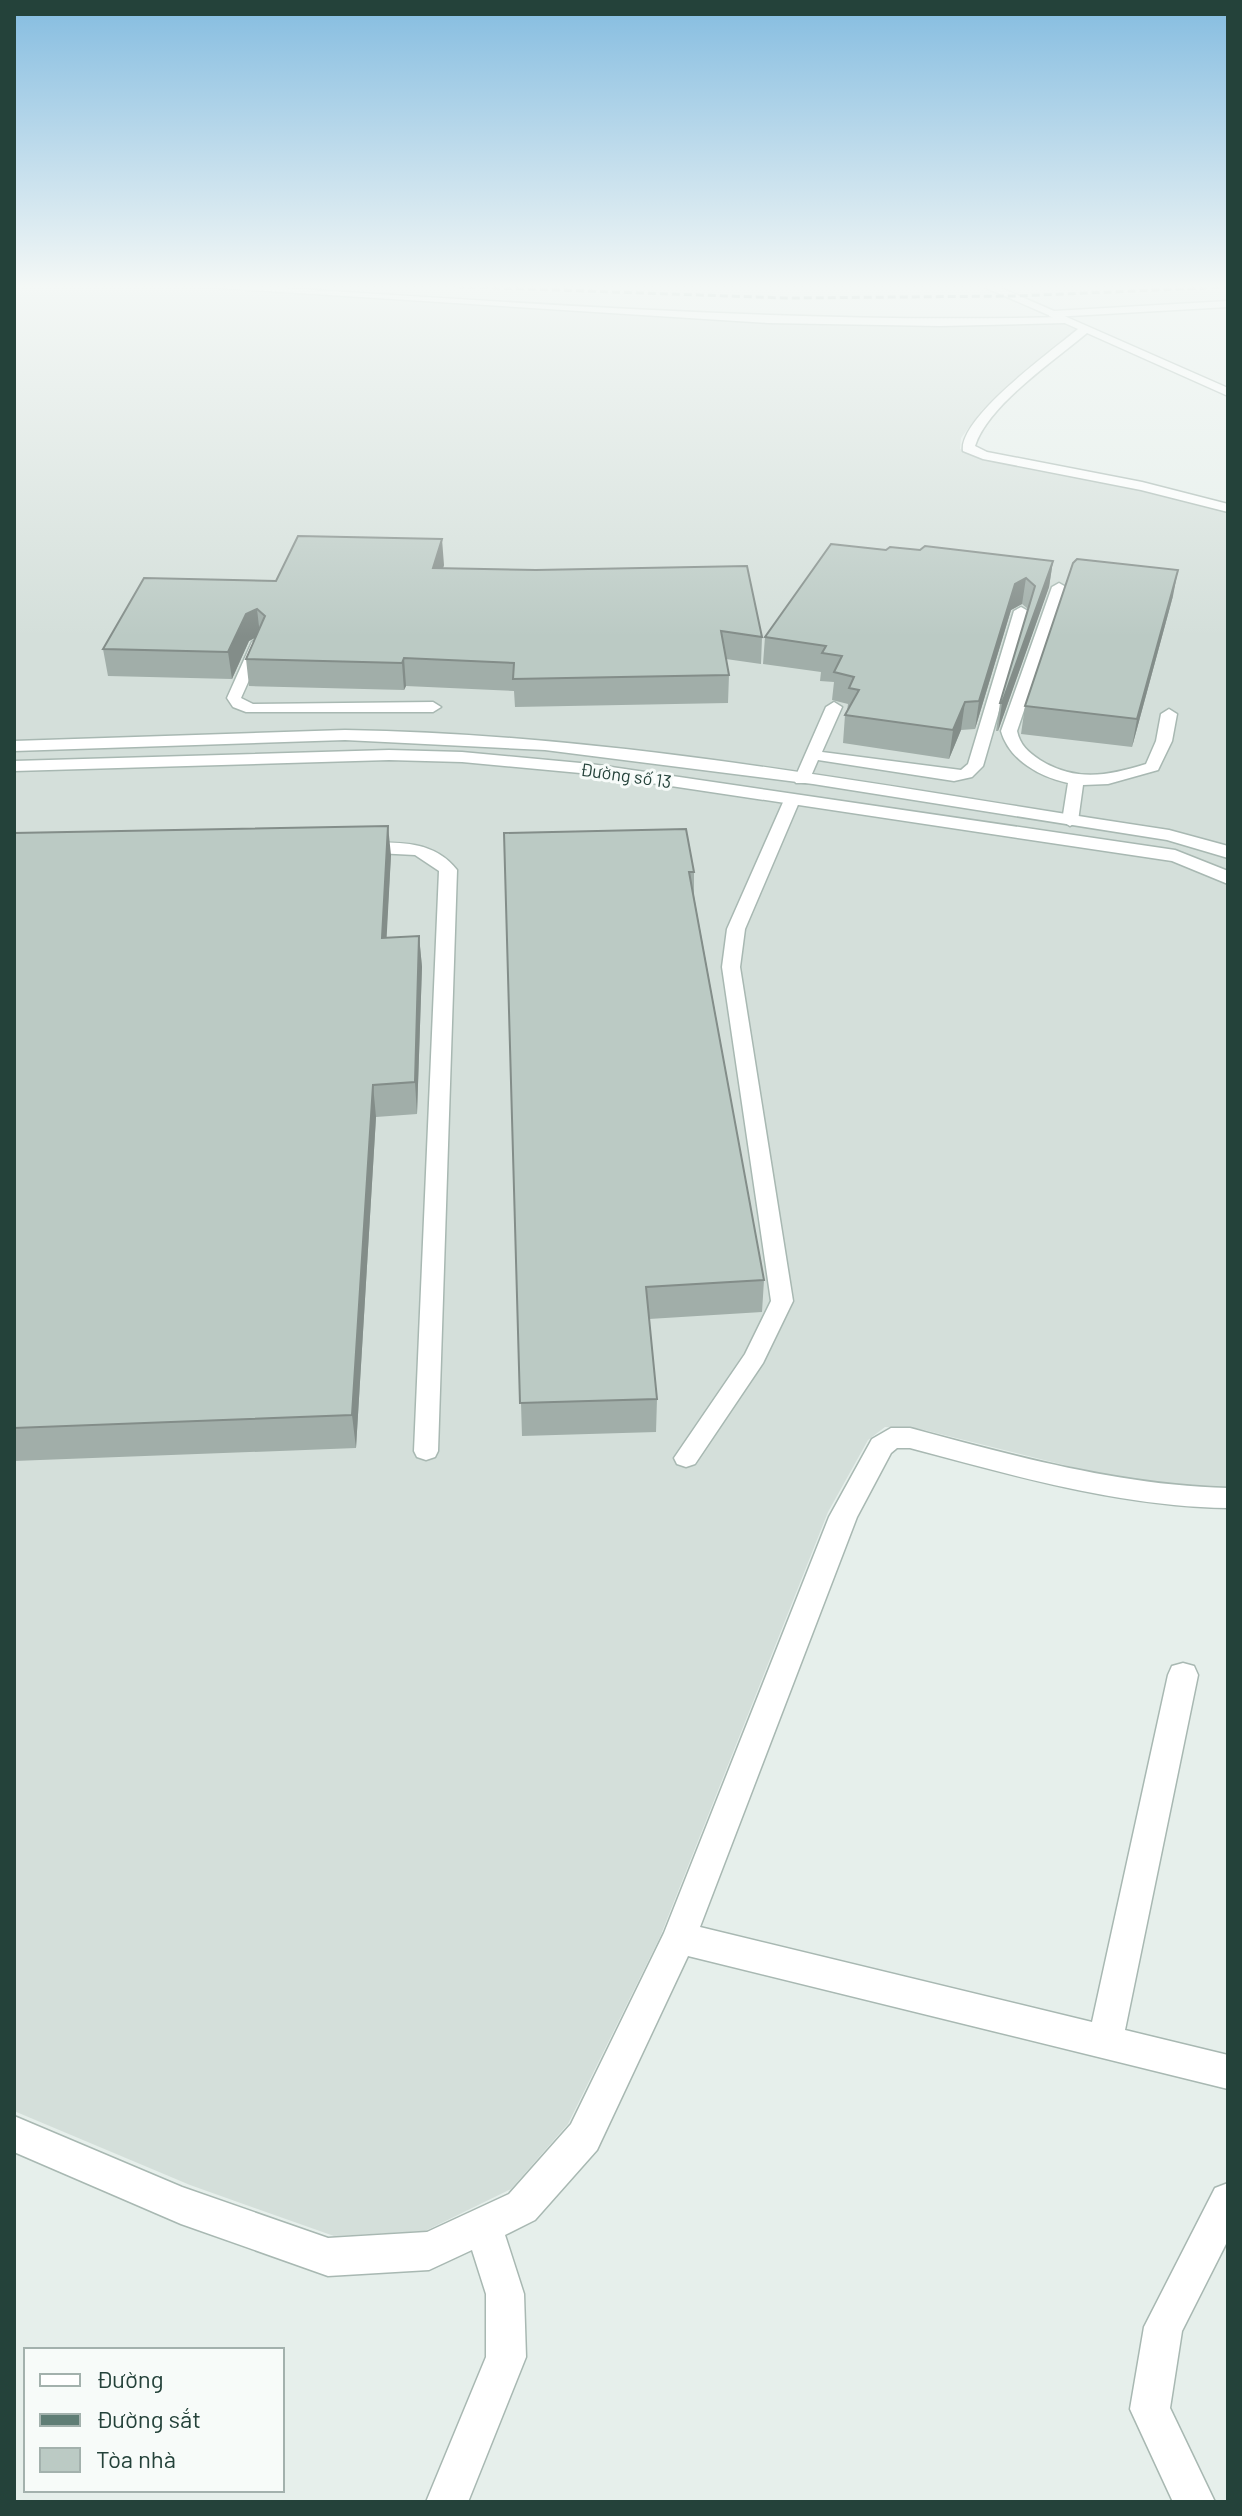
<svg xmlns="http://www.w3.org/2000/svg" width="1242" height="2516" font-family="Barlow,sans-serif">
<rect width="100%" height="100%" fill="#e6efeb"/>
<path fill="#d4dfda" d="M14 284H147L766 321H1061L1077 330 982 410 961 438 960 449 979 457 1139 488 1228 511V1487H1165L1104 1475 916 1428 885 1427 868 1440 828 1512 660 1937 568 2124 511 2189 425 2231 334 2236 190 2185 14 2111Z"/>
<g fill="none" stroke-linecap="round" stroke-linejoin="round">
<g stroke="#a8b8b2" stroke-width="3">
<path id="service" d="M158 284H217C500 301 782 324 1065 317L1070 320 1065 323 940 326 768 323Z
M1059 583 1066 587 1017 731C1020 745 1028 752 1040 760 1075 782 1108 776 1146 764L1156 741 1161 714 1169 709 1177 714 1172 741 1158 770 1108 784 1083 785 1078 821 1070 826 1062 821 1068 783C1040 777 1009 760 1001 731L1052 587Z
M1021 607 1028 611 983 766 972 777 954 781 818 760 808 783H796L794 780 826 707 834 702 842 707 822 752 961 770 968 764 1014 611Z
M259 638 266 642 241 698 253 704 433 702 441 707 433 712H246L233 707 227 698 252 642Z
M792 795 800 800 745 929 740 967 793 1301 763 1363 695 1464 686 1467 677 1464 674 1458 745 1354 771 1301 722 967 727 929 784 800Z
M363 843C397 842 434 840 457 870L438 1451 435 1457 426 1460 417 1457 414 1451 439 871 415 855 357 852 355 848 357 844Z"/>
</g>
<g stroke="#a8b8b2" stroke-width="3">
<path id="minor" d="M1053 311 1228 388V396L1087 333C1054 361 988 405 975 446L987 452 1142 482 1228 504V512L1141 490 983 459 963 451C958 418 1053 350 1078 329L1049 316V312Z
M345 730C623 734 895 789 1169 830L1228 846V858L1167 840 813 784 545 750 345 740 14 751V741Z
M389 750 462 752 591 764 1175 850 1228 871V884L1172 861 591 774 462 762 389 760 14 771V761Z
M891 1428H910C1015 1456 1118 1485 1228 1488V1508C1118 1506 1015 1476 910 1448H897L891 1453 857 1517 700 1927 1092 2022 1168 1675 1172 1666 1183 1663 1194 1666 1198 1675 1125 2030 1228 2055V2089L688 1956 597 2150 535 2220 505 2235 524 2294 526 2357 468 2502H426L486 2357V2294L472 2250 429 2270 328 2276 181 2224 14 2152V2116L182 2187 328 2238 427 2232 509 2194 571 2124 664 1933 829 1517 872 1439Z
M1228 2183V2240L1182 2331 1170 2408 1215 2502H1173L1130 2409 1144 2327 1215 2188Z"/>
</g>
<g stroke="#a8b8b2" stroke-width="3">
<path id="tertiary" d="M977 284H992L1054 311 1228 301V307L1053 317Z"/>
</g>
<use href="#service" fill="#fff" fill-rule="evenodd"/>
<use href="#minor" fill="#fff" fill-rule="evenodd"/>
<use href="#tertiary" fill="#fff" fill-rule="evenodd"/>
<path stroke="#5f7d75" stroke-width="3" stroke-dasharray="8 4" stroke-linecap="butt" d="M384 284 786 298 1014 296 1228 287"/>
</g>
<path fill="#a1aea9" d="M886 550H920L1053 561 1049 587 998 731H996L1000 703 1028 609 1022 604 1011 610 975 729 961 730 949 759 843 743 845 715 847 711 848 704 832 700 834 682 820 681 821 672 763 664 765 637Z
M444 565 443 568 762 637 761 664 726 659 729 675 728 703 515 707 514 691 406 686 404 690 249 686 246 659 255 638 249 641 232 679 108 676 103 649 276 581Z
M1173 596 1132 747 1021 734 1025 706Z
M14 833 391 855 386 938 419 936 422 967 417 1114 376 1117 356 1448 14 1461Z
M504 833 694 872V896L764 1280 762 1312 649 1319 657 1399 656 1432 522 1436Z"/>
<path fill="#838d89" d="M442 539 444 565 435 594 433 568Z
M1053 561 1049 587 998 731 1002 703Z
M1178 570 1173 596 1132 747 1137 719Z
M1026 578 1022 604 1011 610 975 729 979 701 1015 584Z
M257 609 260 635 249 641 232 679 228 652 246 614Z
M404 658 406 686 404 690 402 663Z
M965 702 961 730 949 759 953 730Z
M388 826 391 855 385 968 382 938Z
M419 936 422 967 417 1114 415 1082Z
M373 1085 376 1117 356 1448 352 1415Z"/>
<path fill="#bbcac4" stroke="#838d89" stroke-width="2" d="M298 536 442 539 433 568 536 570 747 566 762 637 721 631 729 675 513 679 514 663 404 658 402 663 246 659 265 616 257 609 246 614 228 652 103 649 144 578 276 581Z
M831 544 886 550 890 547 920 550 925 546 1053 561 1002 703H1000L1035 586 1026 578 1015 584 979 701 965 702 953 730 845 715 859 690 849 688 854 677 834 672 842 656 822 653 826 646 765 637Z
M1077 559 1178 570 1137 719 1025 706 1073 563Z
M388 826 382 938 419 936 415 1082 373 1085 352 1415 14 1428V833Z
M686 829 694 872H689L764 1280 646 1287 657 1399 520 1403 504 833Z"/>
<linearGradient id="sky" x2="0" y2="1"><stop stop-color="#84bce0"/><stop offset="0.45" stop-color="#f4f8f6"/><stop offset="1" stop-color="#f4f8f6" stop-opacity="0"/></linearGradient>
<rect width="1242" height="637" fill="url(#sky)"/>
<g text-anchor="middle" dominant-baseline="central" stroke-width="6" stroke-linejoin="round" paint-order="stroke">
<g font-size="18" fill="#24423a" stroke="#f7fbf9">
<text transform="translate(626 775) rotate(8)">Đường số 13</text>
</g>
</g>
<rect width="1242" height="2516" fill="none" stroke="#24423a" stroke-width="32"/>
<rect x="24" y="2348" width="260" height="144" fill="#f7fbf9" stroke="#a3b1ad" stroke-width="2"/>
<rect x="40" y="2374" width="40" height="12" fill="#ffffff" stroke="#a3b1ad" stroke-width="2"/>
<text x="96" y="2388" font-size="24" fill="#24423a">Đường</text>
<rect x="40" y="2414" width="40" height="12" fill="#5f7d75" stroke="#a3b1ad" stroke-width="2"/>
<text x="96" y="2428" font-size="24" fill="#24423a">Đường sắt</text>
<rect x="40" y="2448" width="40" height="24" fill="#bbcac4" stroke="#a3b1ad" stroke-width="2"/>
<text x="96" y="2468" font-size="24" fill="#24423a">Tòa nhà</text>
</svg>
